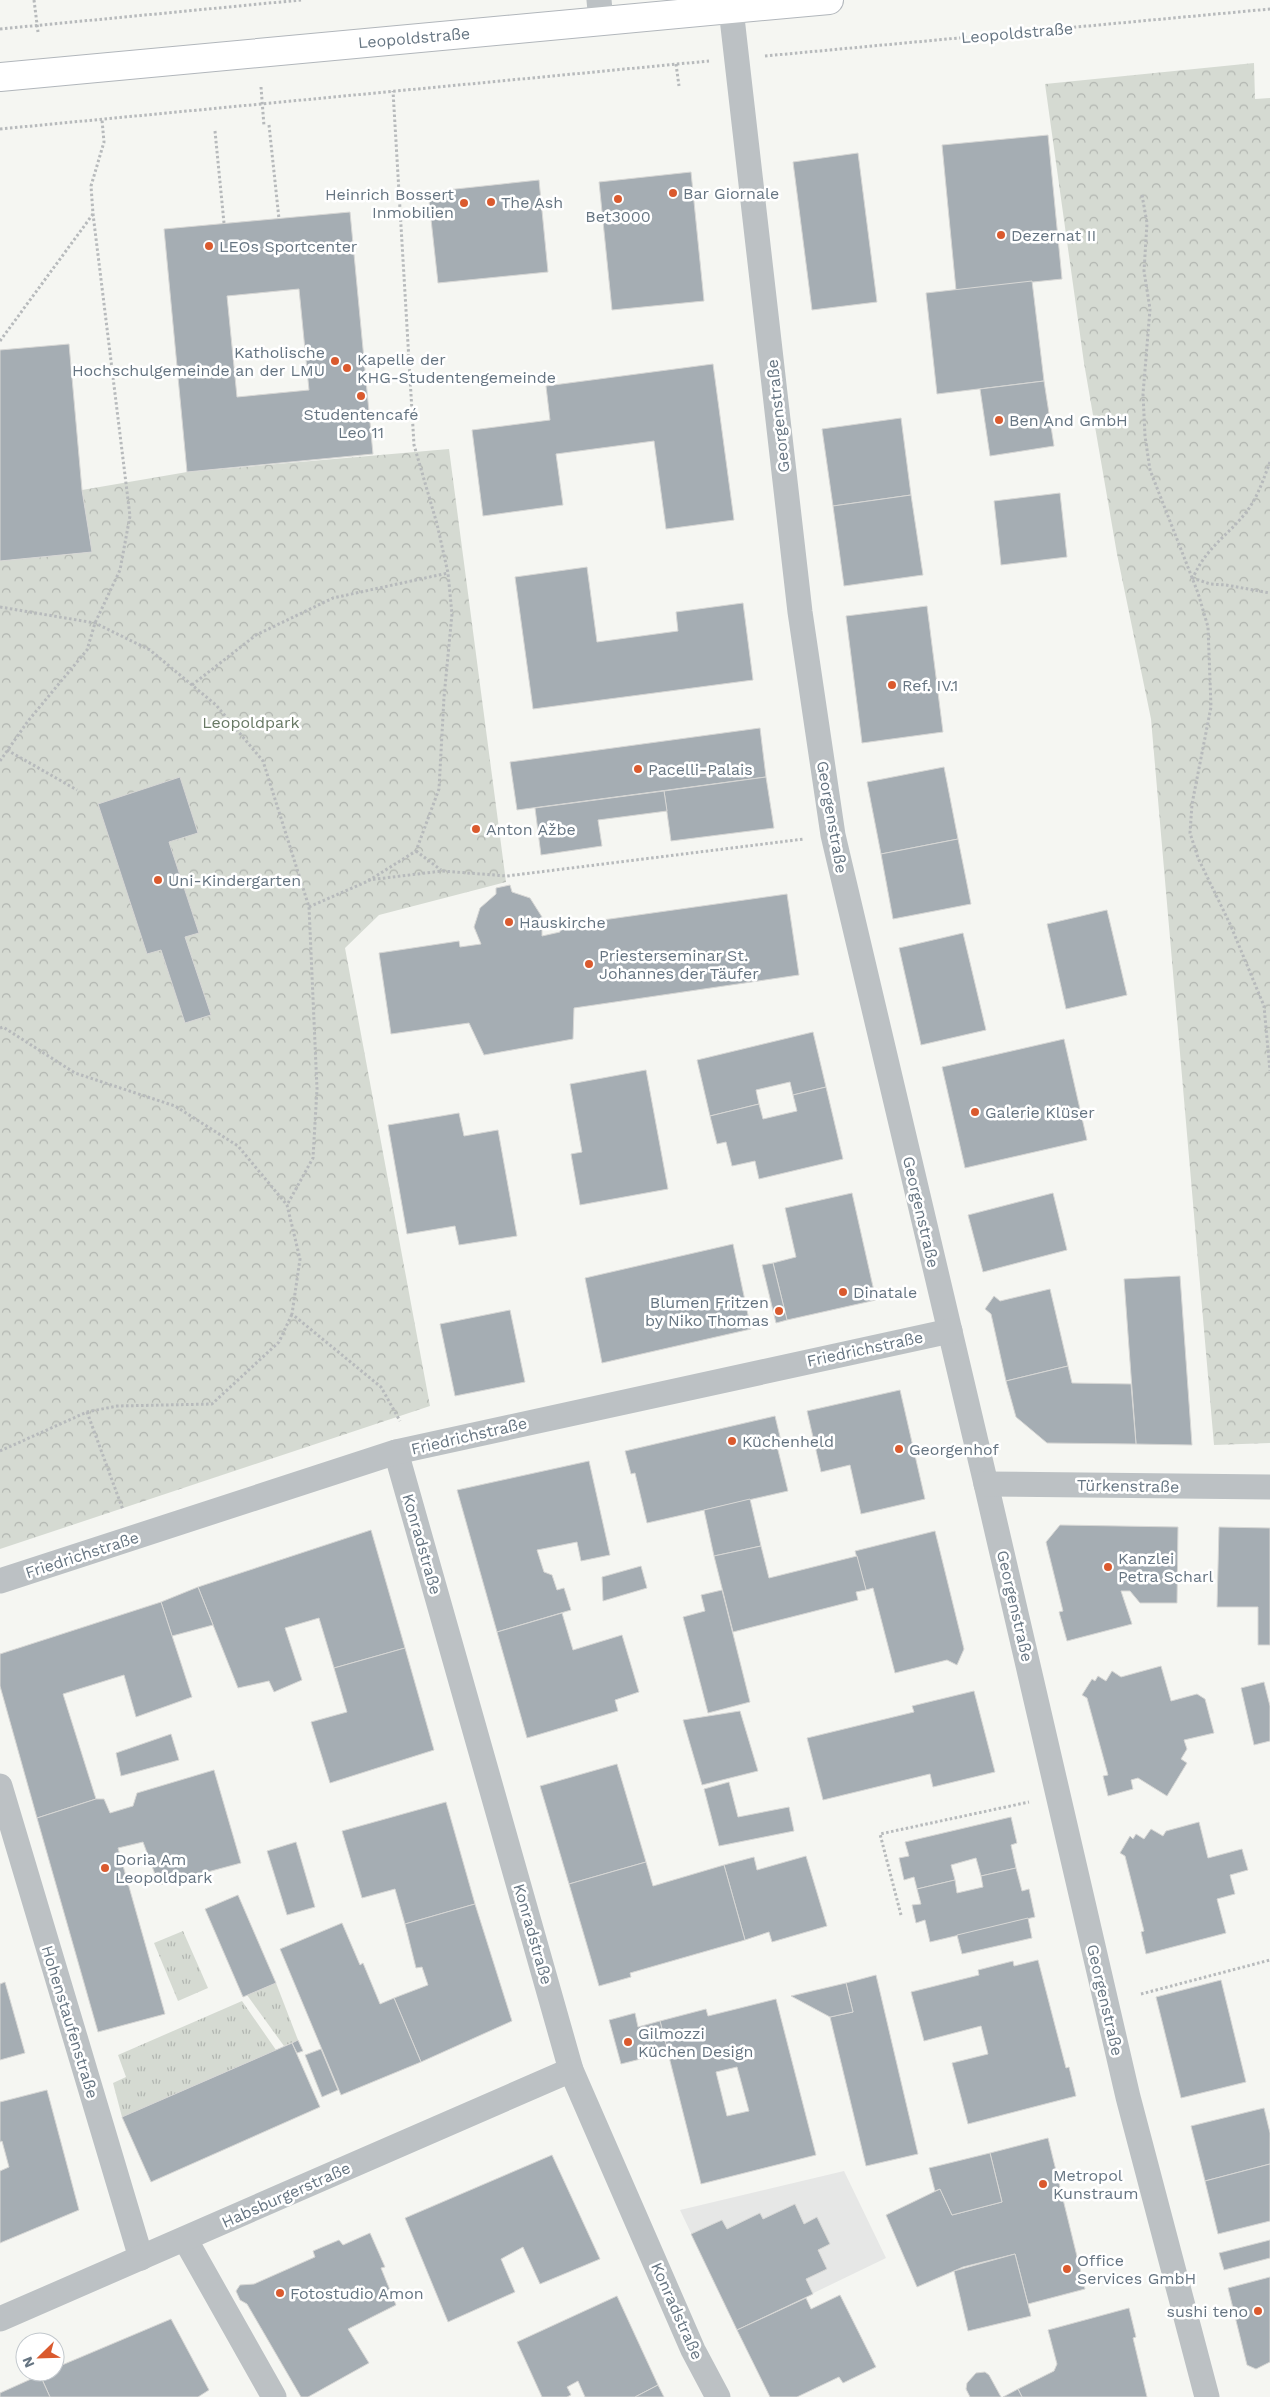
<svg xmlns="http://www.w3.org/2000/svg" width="1270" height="2397" viewBox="0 0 1270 2397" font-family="'Work Sans',sans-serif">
	<defs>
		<pattern id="grass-tufts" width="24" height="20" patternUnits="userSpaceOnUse" patternTransform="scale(1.25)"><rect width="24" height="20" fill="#d5dad2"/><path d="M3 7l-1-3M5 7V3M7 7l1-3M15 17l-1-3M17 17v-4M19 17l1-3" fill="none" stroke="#b1b5b0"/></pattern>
		<pattern id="park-crowns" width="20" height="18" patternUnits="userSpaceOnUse" patternTransform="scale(1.25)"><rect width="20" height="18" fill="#d5dad2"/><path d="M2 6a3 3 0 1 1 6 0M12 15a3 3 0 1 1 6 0" fill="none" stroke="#b1b5b0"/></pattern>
	</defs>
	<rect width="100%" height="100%" fill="#f5f6f2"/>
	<path fill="#e6e7e6" d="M844,2171L886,2258L737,2330L680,2210Z"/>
	<g fill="url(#grass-tufts)">
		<path d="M183,1931L208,1988L178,2001L154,1943Z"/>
		<path d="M276,1983L298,2040L284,2046L247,1995Z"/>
		<path d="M242,2001L276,2050L122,2117L113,2083L126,2077L118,2055Z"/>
	</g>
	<g fill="url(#park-crowns)">
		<path d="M1254,63L1255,99L1270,98V1443L1214,1445L1151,719L1117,554L1084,363L1045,84Z"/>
		<path d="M449,449L506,882L379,915L345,948L430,1406L0,1549V561L92,552L82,490L187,472Z"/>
	</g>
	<g fill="#a5adb3" stroke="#d7d7d5" fill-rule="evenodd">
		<path d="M1048,135L1062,279L956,290L942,145Z"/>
		<path d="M858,153L877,302L812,310L793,162Z"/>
		<path d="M691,172L704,301L612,310L599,182Z"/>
		<path d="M539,180L548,272L438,283L428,192Z"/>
		<path d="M350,212L373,454L187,472L164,229ZM299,289L309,390L237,397L227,296Z"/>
		<path d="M1032,281L1044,381L937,394L926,293Z"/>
		<path d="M69,344L82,490L92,552L0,561V350Z"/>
		<path d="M713,364L734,520L666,529L654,441L556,454L563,505L483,516L472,430L550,420L546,386Z"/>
		<path d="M1044,381L1054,446L990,456L980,389Z"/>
		<path d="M901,418L911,495L833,506L822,429Z"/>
		<path d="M1060,493L1067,557L1001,565L994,501Z"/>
		<path d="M911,495L923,575L844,586L833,506Z"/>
		<path d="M587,567L597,642L678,631L676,612L743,603L753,680L533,709L515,577Z"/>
		<path d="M927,606L943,732L862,743L846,616Z"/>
		<path d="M760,728L766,777L517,810L510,762Z"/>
		<path d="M944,767L958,839L881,854L867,782Z"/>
		<path d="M180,777L198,833L169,842L199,933L185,937L211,1015L185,1023L161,950L147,954L98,804Z"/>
		<path d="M766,777L774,828L671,841L664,791Z"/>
		<path d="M664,791L667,811L598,820L602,846L541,855L535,808Z"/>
		<path d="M958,839L971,904L893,919L881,854Z"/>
		<path d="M510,885L512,892L530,898L542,917V936L560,932V926L787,894L799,975L574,1008L573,1039L484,1055L469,1023L391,1034L379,953L459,941L460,947L481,944L474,927L480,908L496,894V888Z"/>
		<path d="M1107,910L1127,995L1066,1009L1047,924Z"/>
		<path d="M963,933L986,1030L921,1045L899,948Z"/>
		<path d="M813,1032L826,1087L793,1095L790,1082L756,1090L759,1104L710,1116L697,1060Z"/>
		<path d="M1064,1039L1087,1140L965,1168L942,1067Z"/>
		<path d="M646,1070L668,1189L580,1205L571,1154L582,1152L570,1084Z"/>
		<path d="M826,1087L843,1159L759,1179L755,1161L732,1166L726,1142L717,1144L710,1116L759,1104L763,1119L797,1111L793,1095Z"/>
		<path d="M459,1113L464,1136L498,1130L517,1236L459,1245L455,1226L407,1234L388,1125Z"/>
		<path d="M852,1193L876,1300L787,1320L773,1263L796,1257L785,1208Z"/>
		<path d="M1053,1193L1067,1250L983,1272L968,1215Z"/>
		<path d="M733,1244L751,1329L602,1363L585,1278Z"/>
		<path d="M773,1263L787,1320L776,1323L762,1265Z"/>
		<path d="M1180,1276L1192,1445L1136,1444L1124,1279Z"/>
		<path d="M1050,1289L1068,1366L1006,1381L991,1314L985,1309L994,1296L1000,1301Z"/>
		<path d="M510,1310L525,1382L455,1396L440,1324Z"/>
		<path d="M1068,1366L1072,1383L1131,1384L1136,1444L1047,1443L1016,1417L1006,1381Z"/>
		<path d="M900,1390L925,1499L861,1514L850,1465L821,1472L807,1411Z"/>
		<path d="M775,1416L781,1441L776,1442L788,1491L647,1523L635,1473L631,1474L625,1451Z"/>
		<path d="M589,1461L610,1555L581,1561L577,1542L537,1550L544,1572L552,1575L557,1590L564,1588L571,1610L497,1632L457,1490Z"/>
		<path d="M750,1499L761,1546L714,1556L704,1510Z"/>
		<path d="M1060,1525L1178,1527L1177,1603H1140L1130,1591H1121L1132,1624L1067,1641L1059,1612L1063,1611L1046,1542Z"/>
		<path d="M1219,1527L1270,1528V1645H1258V1607H1217Z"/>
		<path d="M371,1530L405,1648L334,1668L319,1618L285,1628L302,1680L274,1692L269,1681L238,1688L198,1587Z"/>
		<path d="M935,1531L964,1649L957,1665L947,1660L895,1673L873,1588L866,1590L855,1551Z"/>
		<path d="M761,1546L769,1578L857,1556L866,1590L856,1592L858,1600L733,1632L714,1556Z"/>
		<path d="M641,1566L647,1588L603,1601L602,1577Z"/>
		<path d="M198,1587L213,1625L172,1636L161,1602Z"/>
		<path d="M722,1590L750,1702L708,1713L683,1617L705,1611L701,1595Z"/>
		<path d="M161,1602L192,1697L136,1717L124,1675L63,1694L96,1799L37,1818L0,1686V1654Z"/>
		<path d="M562,1613L573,1650L622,1635L639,1692L615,1700L618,1711L527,1738L497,1632Z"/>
		<path d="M405,1648L434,1750L330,1783L311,1722L347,1712L334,1668Z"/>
		<path d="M1161,1666L1171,1701L1197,1694L1205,1699L1214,1733L1184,1740L1187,1749L1181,1759L1187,1763L1167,1796L1138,1778L1131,1780L1133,1789L1108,1796L1103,1776L1108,1775L1087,1698L1082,1695L1092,1679L1095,1681L1098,1676L1106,1681L1112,1671L1121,1677Z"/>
		<path d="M1264,1682L1270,1706V1741L1254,1745L1241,1688Z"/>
		<path d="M974,1691L995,1772L933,1787L930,1774L823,1800L807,1738L914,1712L912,1706Z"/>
		<path d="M740,1711L758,1771L702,1785L683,1720Z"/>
		<path d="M171,1734L179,1760L121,1776L116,1753Z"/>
		<path d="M617,1764L646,1862L569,1884L540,1786Z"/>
		<path d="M214,1770L241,1863L159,1885L143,1842L118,1848L165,2014L98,2032L37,1818L96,1799H104L110,1813L133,1806L137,1793Z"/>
		<path d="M729,1782L738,1817L789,1807L794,1831L719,1846L704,1789Z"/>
		<path d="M446,1802L475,1904L405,1924L395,1889L362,1898L342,1831Z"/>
		<path d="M1011,1817L1017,1843L1011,1845L1016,1868L981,1876L976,1858L951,1865L955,1880L917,1889L914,1877L904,1880L899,1858L909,1856L905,1842Z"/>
		<path d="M1199,1822L1208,1858L1242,1849L1248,1870L1230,1875L1235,1894L1217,1899L1226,1933L1146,1954L1141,1932L1144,1931L1125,1856L1120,1853L1130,1836L1133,1839L1136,1834L1144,1839L1151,1829L1163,1836L1166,1831Z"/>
		<path d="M296,1842L315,1907L287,1915L267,1851Z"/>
		<path d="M806,1856L827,1926L772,1942L769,1932L745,1940L724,1865L754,1857L757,1870Z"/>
		<path d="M646,1862L653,1886L724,1865L745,1940L630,1973L631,1977L599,1986L569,1884Z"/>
		<path d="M1016,1868L1022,1891L1029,1889L1035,1917L930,1942L925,1920L916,1923L912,1905L921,1904L917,1889L955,1880L957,1893L983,1887L981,1876Z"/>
		<path d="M238,1895L276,1983L243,1997L205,1909Z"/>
		<path d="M475,1904L512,2021L421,2062L394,1998L428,1985L422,1967L416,1968L405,1924Z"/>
		<path d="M1028,1918L1032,1938L962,1954L957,1935Z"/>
		<path d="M342,1923L360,1965L363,1963L380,2004L394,1998L421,2062L341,2095L280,1949Z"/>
		<path d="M1038,1960L1066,2068L1069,2067L1076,2096L968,2124L952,2063L988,2054L981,2026L924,2041L911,1992L979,1975L978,1970L1013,1961L1014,1966Z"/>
		<path d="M876,1975L918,2154L866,2166L830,2017L853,2012L846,1983Z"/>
		<path d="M1221,1980L1246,2082L1181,2098L1156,1997Z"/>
		<path d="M5,1982L25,2053L0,2060V1984Z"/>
		<path d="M846,1983L853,2012L830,2017L791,1996Z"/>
		<path d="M776,1999L816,2155L701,2184L660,2021L706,2009L708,2016ZM737,2067L749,2111L727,2116L716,2072Z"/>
		<path d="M635,2013L638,2027L660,2021L668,2052L621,2064L609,2020Z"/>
		<path d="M298,2040L303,2051L297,2053L292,2043Z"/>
		<path d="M292,2043L320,2107L151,2182L122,2117Z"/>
		<path d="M321,2049L338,2090L322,2097L305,2055Z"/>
		<path d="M47,2090L79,2210L0,2243V2171L9,2167L2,2141L0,2142V2102Z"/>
		<path d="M1264,2108L1270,2133V2164L1205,2181L1191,2126Z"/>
		<path d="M1048,2138L1085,2289L1028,2304L1015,2254L963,2267L917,2287L886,2215L940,2189L952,2215L1002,2202L990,2153Z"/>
		<path d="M990,2153L1002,2202L952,2215L940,2189L935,2191L929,2168Z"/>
		<path d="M552,2155L600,2259L540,2284L523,2247L501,2259L515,2292L448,2322L405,2218Z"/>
		<path d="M1270,2164V2221L1218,2234L1205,2181Z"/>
		<path d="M795,2204L804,2224L817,2217L830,2244L818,2250L827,2269L806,2279L813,2294L737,2330L691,2234L722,2220L727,2229L760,2213L763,2219Z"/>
		<path d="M370,2233L385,2267L381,2268L396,2305L348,2329L369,2363L308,2397H301L247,2304L240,2300L236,2291L240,2285L254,2284L315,2257L313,2251L339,2240L343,2245Z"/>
		<path d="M1270,2240V2258L1224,2270L1219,2253Z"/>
		<path d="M1015,2254L1031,2316L968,2331L954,2271Z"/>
		<path d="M1270,2277V2362L1256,2369L1247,2365L1228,2288Z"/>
		<path d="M840,2295L876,2367L843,2383L839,2377L797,2397H770L737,2330L806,2298L811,2309Z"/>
		<path d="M617,2296L658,2385L635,2397H585L578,2381L567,2387L571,2395L567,2397H542L517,2342Z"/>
		<path d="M1129,2308L1136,2337L1133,2338L1147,2397H1022L1018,2389L1054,2371L1057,2364L1048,2330Z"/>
		<path d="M171,2319L209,2390L198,2397H50L40,2375L55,2372V2368Z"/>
		<path d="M985,2372L989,2375L1001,2397H970L966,2389L967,2383L976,2373Z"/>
		<path d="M40,2375L50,2397H0V2393Z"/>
		<path d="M658,2385L664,2397H635Z"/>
		<path d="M1018,2389L1022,2397H1003Z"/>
	</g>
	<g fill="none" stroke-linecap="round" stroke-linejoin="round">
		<g stroke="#b1b6bb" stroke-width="30">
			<path id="secondary" d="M0,77L829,0"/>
		</g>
		<g stroke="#b7babc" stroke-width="3" stroke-dasharray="2.5 2.5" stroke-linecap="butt">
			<path d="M34,0L38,32"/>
			<path d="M0,29L301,0"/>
			<path d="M765,56L1270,9"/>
			<path d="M676,64L679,86"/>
			<path d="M261,87L264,126"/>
			<path d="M269,125L279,219"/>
			<path d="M0,129L709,61"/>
			<path d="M215,131L224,223"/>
			<path d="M1142,195L1147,223L1144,271L1150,309L1143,394L1145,436L1150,470L1198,593L1208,627L1211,707L1192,804L1190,833L1198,858L1230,924L1264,1006L1270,1071"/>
			<path d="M0,341L93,214"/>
			<path d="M1270,462C1265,475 1260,490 1253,502C1236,531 1207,544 1193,578L1210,584L1226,585L1270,593"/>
			<path d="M0,607L95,623L150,650L216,705L263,761L309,907L317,1089L313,1158L287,1205"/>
			<path d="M192,685L256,635L333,598L448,573"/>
			<path d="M7,750L77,790"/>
			<path d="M0,761L28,721L87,650L95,623L120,570L130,516L93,214L91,186L104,142L102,120"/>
			<path d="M416,851L441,870"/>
			<path d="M368,880L442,871L507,876L804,839"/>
			<path d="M309,907L368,881L416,851L439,789L444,697L452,614L448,573L437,524L414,445L393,91"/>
			<path d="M0,1028L3,1027L75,1073L175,1106L238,1146L287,1205L300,1259L292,1314L381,1387L400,1421"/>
			<path d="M87,1412L123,1510"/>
			<path d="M0,1451L87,1412L117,1406L212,1404L279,1342L292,1314"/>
			<path d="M901,1915L880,1834L1029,1802"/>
			<path d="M1141,1994L1270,1960"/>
		</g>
		<g stroke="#bcc1c4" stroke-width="25">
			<path d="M599,0L601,21"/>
			<path d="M731,9L800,612L833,835L986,1484L1128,2097L1207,2397"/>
			<path d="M396,1452L571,2070L693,2350L718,2397"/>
			<path d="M986,1484L1270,1487"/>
			<path d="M0,1581L396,1452L950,1331"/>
			<path d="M0,1786L141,2258"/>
			<path d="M185,2239L274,2397"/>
			<path d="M0,2319L571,2070"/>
		</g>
		<use href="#secondary" stroke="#fff" stroke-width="28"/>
	</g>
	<g fill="#da5a2e" stroke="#fff" stroke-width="2">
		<circle cx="673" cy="193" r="5"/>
		<circle cx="618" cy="199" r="5"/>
		<circle cx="491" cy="202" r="5"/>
		<circle cx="464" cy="203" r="5"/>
		<circle cx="1001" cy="235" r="5"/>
		<circle cx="209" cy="246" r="5"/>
		<circle cx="335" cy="361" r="5"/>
		<circle cx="347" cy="368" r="5"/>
		<circle cx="361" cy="396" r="5"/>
		<circle cx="999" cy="420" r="5"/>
		<circle cx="892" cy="685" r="5"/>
		<circle cx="638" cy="769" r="5"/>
		<circle cx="476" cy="829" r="5"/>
		<circle cx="158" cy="880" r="5"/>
		<circle cx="509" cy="922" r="5"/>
		<circle cx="589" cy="964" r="5"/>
		<circle cx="975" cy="1112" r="5"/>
		<circle cx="843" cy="1292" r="5"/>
		<circle cx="779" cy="1311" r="5"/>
		<circle cx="732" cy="1441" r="5"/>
		<circle cx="899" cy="1449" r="5"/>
		<circle cx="1108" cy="1567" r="5"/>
		<circle cx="105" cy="1868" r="5"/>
		<circle cx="628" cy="2042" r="5"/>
		<circle cx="1043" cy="2184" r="5"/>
		<circle cx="1067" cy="2269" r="5"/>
		<circle cx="280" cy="2293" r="5"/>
		<circle cx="1258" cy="2311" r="5"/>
	</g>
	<g text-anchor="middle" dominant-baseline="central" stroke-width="5" stroke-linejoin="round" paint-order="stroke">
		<g font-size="16" fill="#667582" stroke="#fff">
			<text transform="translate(1017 33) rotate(-5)">Leopoldstraße</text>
			<text transform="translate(414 38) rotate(-5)">Leopoldstraße</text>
			<text transform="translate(778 416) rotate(-96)">Georgenstraße</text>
			<text transform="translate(832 817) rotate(80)">Georgenstraße</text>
			<text transform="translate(921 1212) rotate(77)">Georgenstraße</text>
			<text transform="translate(865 1349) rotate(-12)">Friedrichstraße</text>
			<text transform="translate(469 1436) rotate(-13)">Friedrichstraße</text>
			<text transform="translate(1128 1486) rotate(1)">Türkenstraße</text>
			<text transform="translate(422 1544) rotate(74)">Konradstraße</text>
			<text transform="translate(82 1555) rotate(-18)">Friedrichstraße</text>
			<text transform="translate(1015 1606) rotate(77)">Georgenstraße</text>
			<text transform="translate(533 1934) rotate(74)">Konradstraße</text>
			<text transform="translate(1105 2000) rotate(77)">Georgenstraße</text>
			<text transform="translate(70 2022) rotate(73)">Hohenstaufenstraße</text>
			<text transform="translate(286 2195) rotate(-24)">Habsburgerstraße</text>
			<text transform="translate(677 2311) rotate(66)">Konradstraße</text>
		</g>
		<g font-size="16" fill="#667582" stroke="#fff" text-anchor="start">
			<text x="683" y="193">Bar Giornale</text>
			<text x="454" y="194" text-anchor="end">Heinrich Bossert<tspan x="454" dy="18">Inmobilien</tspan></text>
			<text x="501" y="202">The Ash</text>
			<text x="618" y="216" text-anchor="middle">Bet3000</text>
			<text x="1011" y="235">Dezernat II</text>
			<text x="219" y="246">LEOs Sportcenter</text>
			<text x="325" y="352" text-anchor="end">Katholische<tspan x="325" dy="18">Hochschulgemeinde an der LMU</tspan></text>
			<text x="357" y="359">Kapelle der<tspan x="357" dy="18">KHG-Studentengemeinde</tspan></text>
			<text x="361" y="414" text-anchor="middle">Studentencafé<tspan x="361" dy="18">Leo 11</tspan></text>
			<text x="1009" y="420">Ben And GmbH</text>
			<text x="902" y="685">Ref. IV.1</text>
			<text x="648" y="769">Pacelli-Palais</text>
			<text x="486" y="829">Anton Ažbe</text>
			<text x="168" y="880">Uni-Kindergarten</text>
			<text x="519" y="922">Hauskirche</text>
			<text x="599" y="955">Priesterseminar St.<tspan x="599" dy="18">Johannes der Täufer</tspan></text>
			<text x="985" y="1112">Galerie Klüser</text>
			<text x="853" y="1292">Dinatale</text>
			<text x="769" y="1302" text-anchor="end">Blumen Fritzen<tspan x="769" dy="18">by Niko Thomas</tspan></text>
			<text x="742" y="1441">Küchenheld</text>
			<text x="909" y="1449">Georgenhof</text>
			<text x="1118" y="1558">Kanzlei<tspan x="1118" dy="18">Petra Scharl</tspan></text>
			<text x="115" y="1859">Doria Am<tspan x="115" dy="18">Leopoldpark</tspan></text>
			<text x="638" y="2033">Gilmozzi<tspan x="638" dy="18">Küchen Design</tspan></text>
			<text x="1053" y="2175">Metropol<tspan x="1053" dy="18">Kunstraum</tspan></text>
			<text x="1077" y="2260">Office<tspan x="1077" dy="18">Services GmbH</tspan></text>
			<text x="290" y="2293">Fotostudio Amon</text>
			<text x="1248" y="2311" text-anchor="end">sushi teno</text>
		</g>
		<g font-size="16" fill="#687964" stroke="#fff">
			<text x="251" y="722">Leopoldpark</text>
		</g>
	</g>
	<g transform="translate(40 2357) rotate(247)"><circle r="24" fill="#ffffff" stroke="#c2c8cd"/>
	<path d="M0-4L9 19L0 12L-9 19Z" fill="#da5a2e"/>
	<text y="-8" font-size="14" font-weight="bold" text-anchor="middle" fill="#667582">N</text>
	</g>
</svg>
